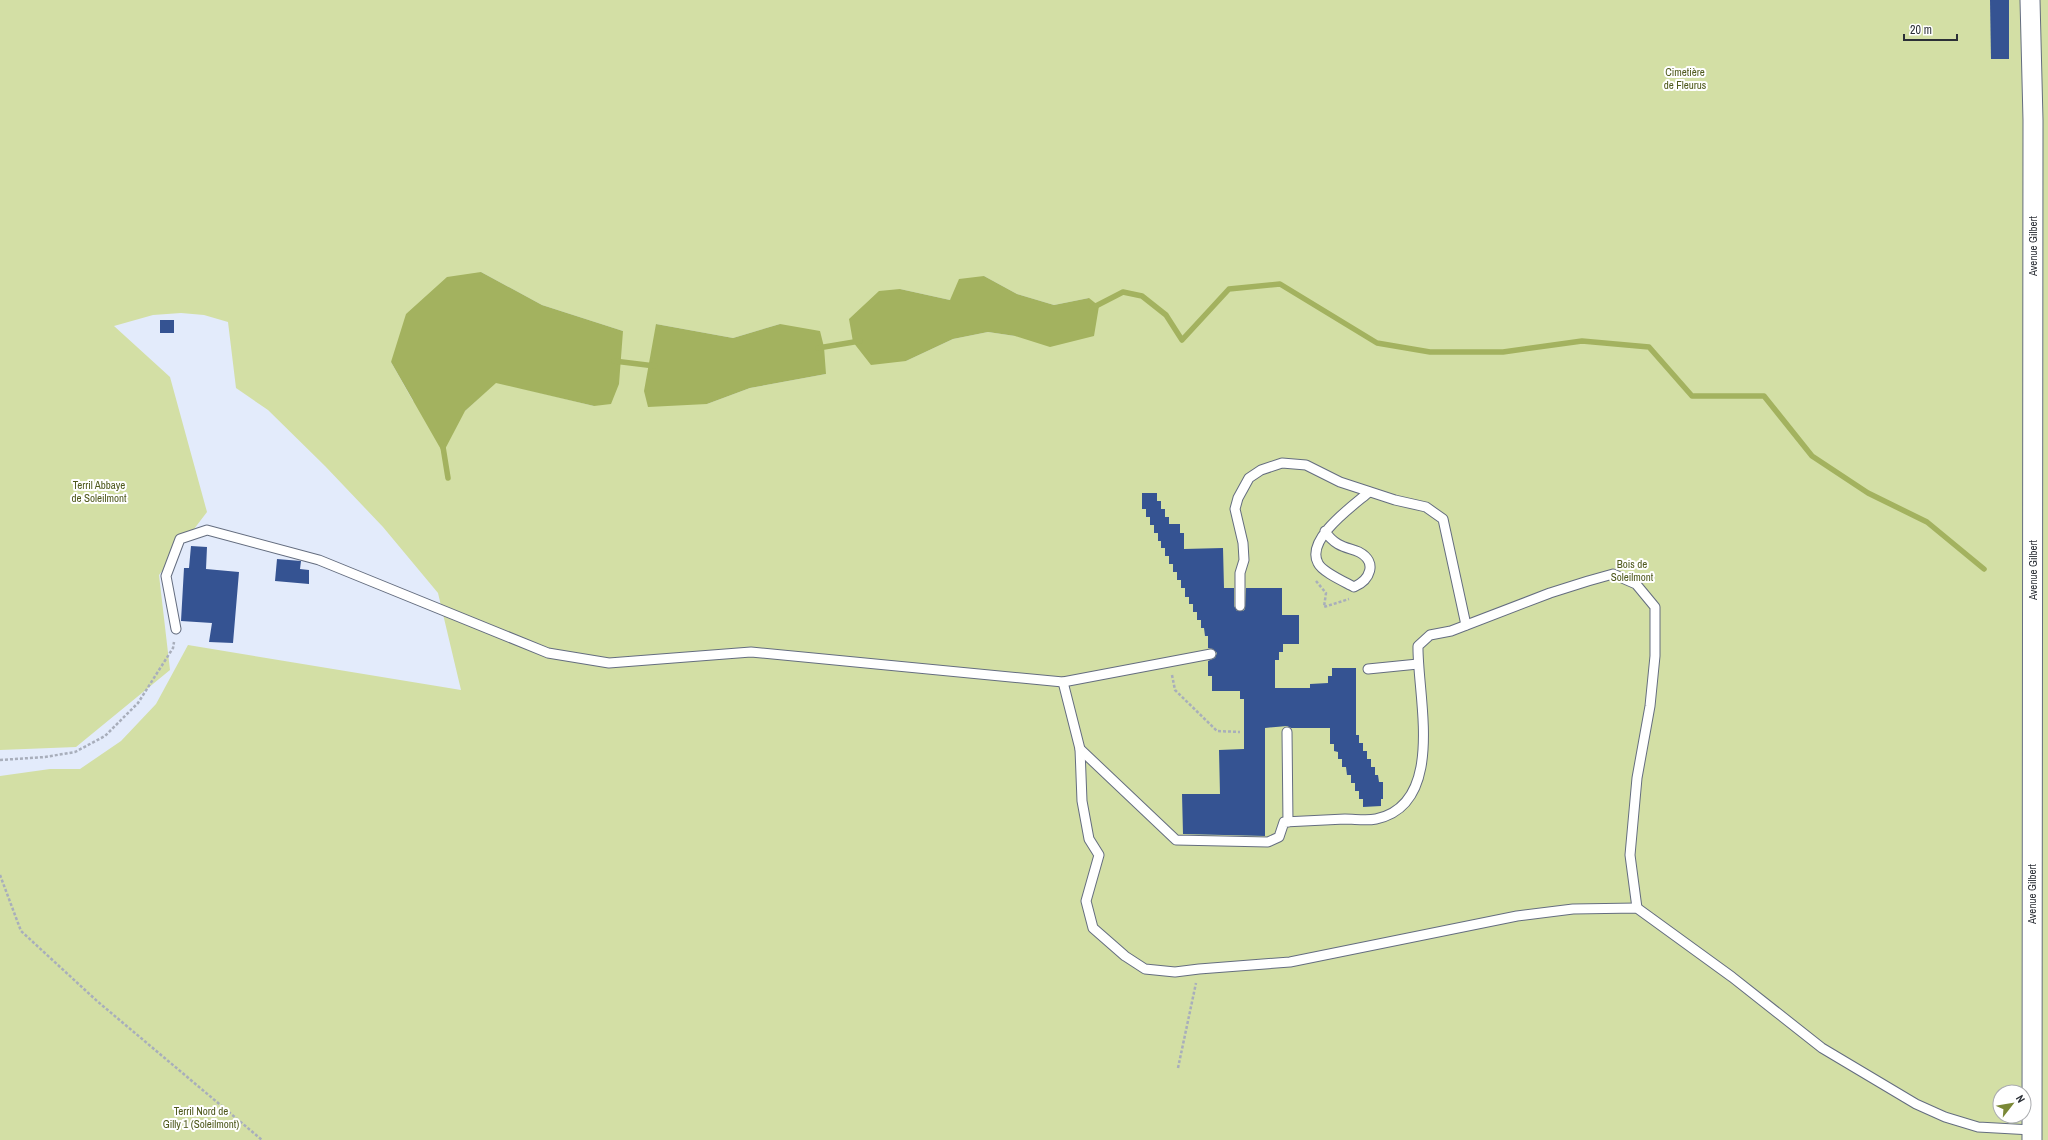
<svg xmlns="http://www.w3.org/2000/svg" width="2048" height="1140" viewBox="0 0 2048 1140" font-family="'Archivo Narrow',sans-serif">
	<rect width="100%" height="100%" fill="#e3ebfb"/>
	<path fill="#d3dfa5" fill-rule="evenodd" d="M0,0H2048V1140H0V776L50,769H80L121,741L156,704L188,645L461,690L438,593L383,527L325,466L268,410L236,388L228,322L204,315L181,313L153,315L114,326L170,377L207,512L159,575L170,670L76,747L0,750ZM481,272L542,305L623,331L594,406L496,382L465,411L413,401L391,362ZM984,276L1017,294L1054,305L1089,298L1015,336L988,332L953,339L906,361L900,289L950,300ZM656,324L733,338L780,324L826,374L750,388L707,404ZM2000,1092H2024V1116H2000Z"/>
	<g fill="#a3b25f">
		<path d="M481,272L542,305L623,331L619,384L611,404L594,406L496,383L465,411L443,453L391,362L406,314L447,277Z"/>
		<path d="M984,276L1017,294L1054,305L1089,298L1099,306L1094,336L1050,347L1015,336L988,332L953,339L906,361L871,365L853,342L849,319L879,291L900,289L950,300L959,279Z"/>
		<path d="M656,324L733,338L780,324L820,331L824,347L826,374L750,388L707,404L648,407L644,391Z"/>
	</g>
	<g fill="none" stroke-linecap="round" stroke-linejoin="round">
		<g stroke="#a3b25f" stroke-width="5.5">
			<path d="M1092,308L1123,292L1142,296L1166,315L1182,340L1229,289L1280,284L1377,343L1430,352H1503L1582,341L1649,347L1692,396H1764L1812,456L1868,493L1927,522L1984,569"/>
			<path d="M818,348L860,341"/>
			<path d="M614,361L655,366"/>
			<path d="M443,447L448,478"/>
		</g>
	</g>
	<g fill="#355392">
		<path d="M1990,0H2009V59H1991Z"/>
		<rect x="160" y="320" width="14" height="13"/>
		<path d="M1142,493H1157V501H1161V509H1165V517H1169V524H1180V533H1184V549L1223,548L1224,588H1234V606L1237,611H1243L1245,609L1246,588H1282V615H1299V644H1283V652H1279V660H1275V688H1310V684L1328,683V676H1332V668H1356V735H1359V743H1363V751H1367V759H1371V767H1375V775H1378L1379,782H1383V799H1381V806L1363,807V799H1359V791H1355V783H1351V775H1347L1346,767H1342V759H1338V752L1334,751V744H1330V728H1291L1287,726L1265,728V836L1183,834L1182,794H1220L1219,750L1244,749V699H1240V691H1212V676H1208V661L1215,658L1217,653L1213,649L1208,648V636H1205L1204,628H1201V620H1197V612H1193V604H1189V597H1185V588H1181V580H1177V572H1173V564H1169V556H1165V548H1161V541H1158V533H1154V525H1150V517H1146V509H1142Z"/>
		<path d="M191,546L207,547L206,569L239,572L233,643L209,642L212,623L181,621L184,568H189Z"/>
		<path d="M277,559L301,561L300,569L309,570V584L275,581Z"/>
	</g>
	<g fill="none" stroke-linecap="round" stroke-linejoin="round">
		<g stroke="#646d7f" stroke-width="11">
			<g id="service">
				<path d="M1325,531C1328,536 1333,541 1338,544C1345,548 1352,549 1359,552C1378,562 1370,580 1354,587C1345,582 1322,572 1318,563C1305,539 1354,505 1369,492"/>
				<path d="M1240,606V573L1244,560L1243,543L1235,509L1238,498L1249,478L1261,470L1282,463L1306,465L1340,482L1395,500L1426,507L1443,519L1466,625"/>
				<path d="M176,629L166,576L180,539L207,530L319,560L548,653L609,663L751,652L1063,682L1211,654"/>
				<path d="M1368,669L1418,664"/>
				<path d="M1063,682L1080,749L1176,840L1268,842L1279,837L1284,822C1305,821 1325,820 1345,819C1355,819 1366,821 1376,819C1447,804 1417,695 1418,646L1430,635L1451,631L1550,593L1588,581L1613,574L1636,584L1655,607V656L1650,706L1637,778L1630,855L1637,908"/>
				<path d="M1287,732L1288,822"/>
				<path d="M1080,749L1082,801L1089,839L1099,855L1086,901L1093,928L1125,956L1145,969L1175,972L1199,969L1290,962L1517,916L1573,909L1637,908L1732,977L1822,1048L1916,1104L1945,1117L1978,1127L2032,1130"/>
			</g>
		</g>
		<g stroke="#646d7f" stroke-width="21">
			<path id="minor" d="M2030,0L2033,120L2032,1140"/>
		</g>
		<g stroke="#a8aebb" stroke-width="2.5" stroke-dasharray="3 2" stroke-linecap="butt">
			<path d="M1316,581L1326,593L1324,607L1349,599"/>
			<path d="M1172,675L1175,690L1217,731L1240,732"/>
			<path d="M0,760L45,757L75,752L105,736L138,703L173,648L174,642"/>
			<path d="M0,875L21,931L97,1001L262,1140"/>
			<path d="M1178,1068L1196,983"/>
		</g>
		<use href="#service" stroke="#fff" stroke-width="9"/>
		<use href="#minor" stroke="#fff" stroke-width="19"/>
	</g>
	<g text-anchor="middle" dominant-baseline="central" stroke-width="4" stroke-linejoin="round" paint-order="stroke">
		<g font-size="11" fill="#4f591d" stroke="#fff">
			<text x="1685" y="72">Cimetière<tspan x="1685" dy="13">de Fleurus</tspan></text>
			<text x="99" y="485">Terril Abbaye<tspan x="99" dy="13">de Soleilmont</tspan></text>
			<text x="1632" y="564">Bois de<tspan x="1632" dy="13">Soleilmont</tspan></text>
			<text x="201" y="1111">Terril Nord de<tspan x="201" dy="13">Gilly 1 (Soleilmont)</tspan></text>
		</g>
		<g font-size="11" fill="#2b2f36" stroke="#fff">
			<text transform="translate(2033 246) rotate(-90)">Avenue Gilbert</text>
			<text transform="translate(2033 570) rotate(-90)">Avenue Gilbert</text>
			<text transform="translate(2032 894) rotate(-90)">Avenue Gilbert</text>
		</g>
	</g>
	<g transform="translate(2012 1104) rotate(59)"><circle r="19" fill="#ffffff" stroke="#aaacaf"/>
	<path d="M0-3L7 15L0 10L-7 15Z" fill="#7a8836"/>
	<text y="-6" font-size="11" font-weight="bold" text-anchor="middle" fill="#2b2f36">N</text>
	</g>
	<path d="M1904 34v6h53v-6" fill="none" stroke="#2b2f36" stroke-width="2"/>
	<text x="1910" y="34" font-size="12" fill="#2b2f36" stroke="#ffffff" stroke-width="3" paint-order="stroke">20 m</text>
</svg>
